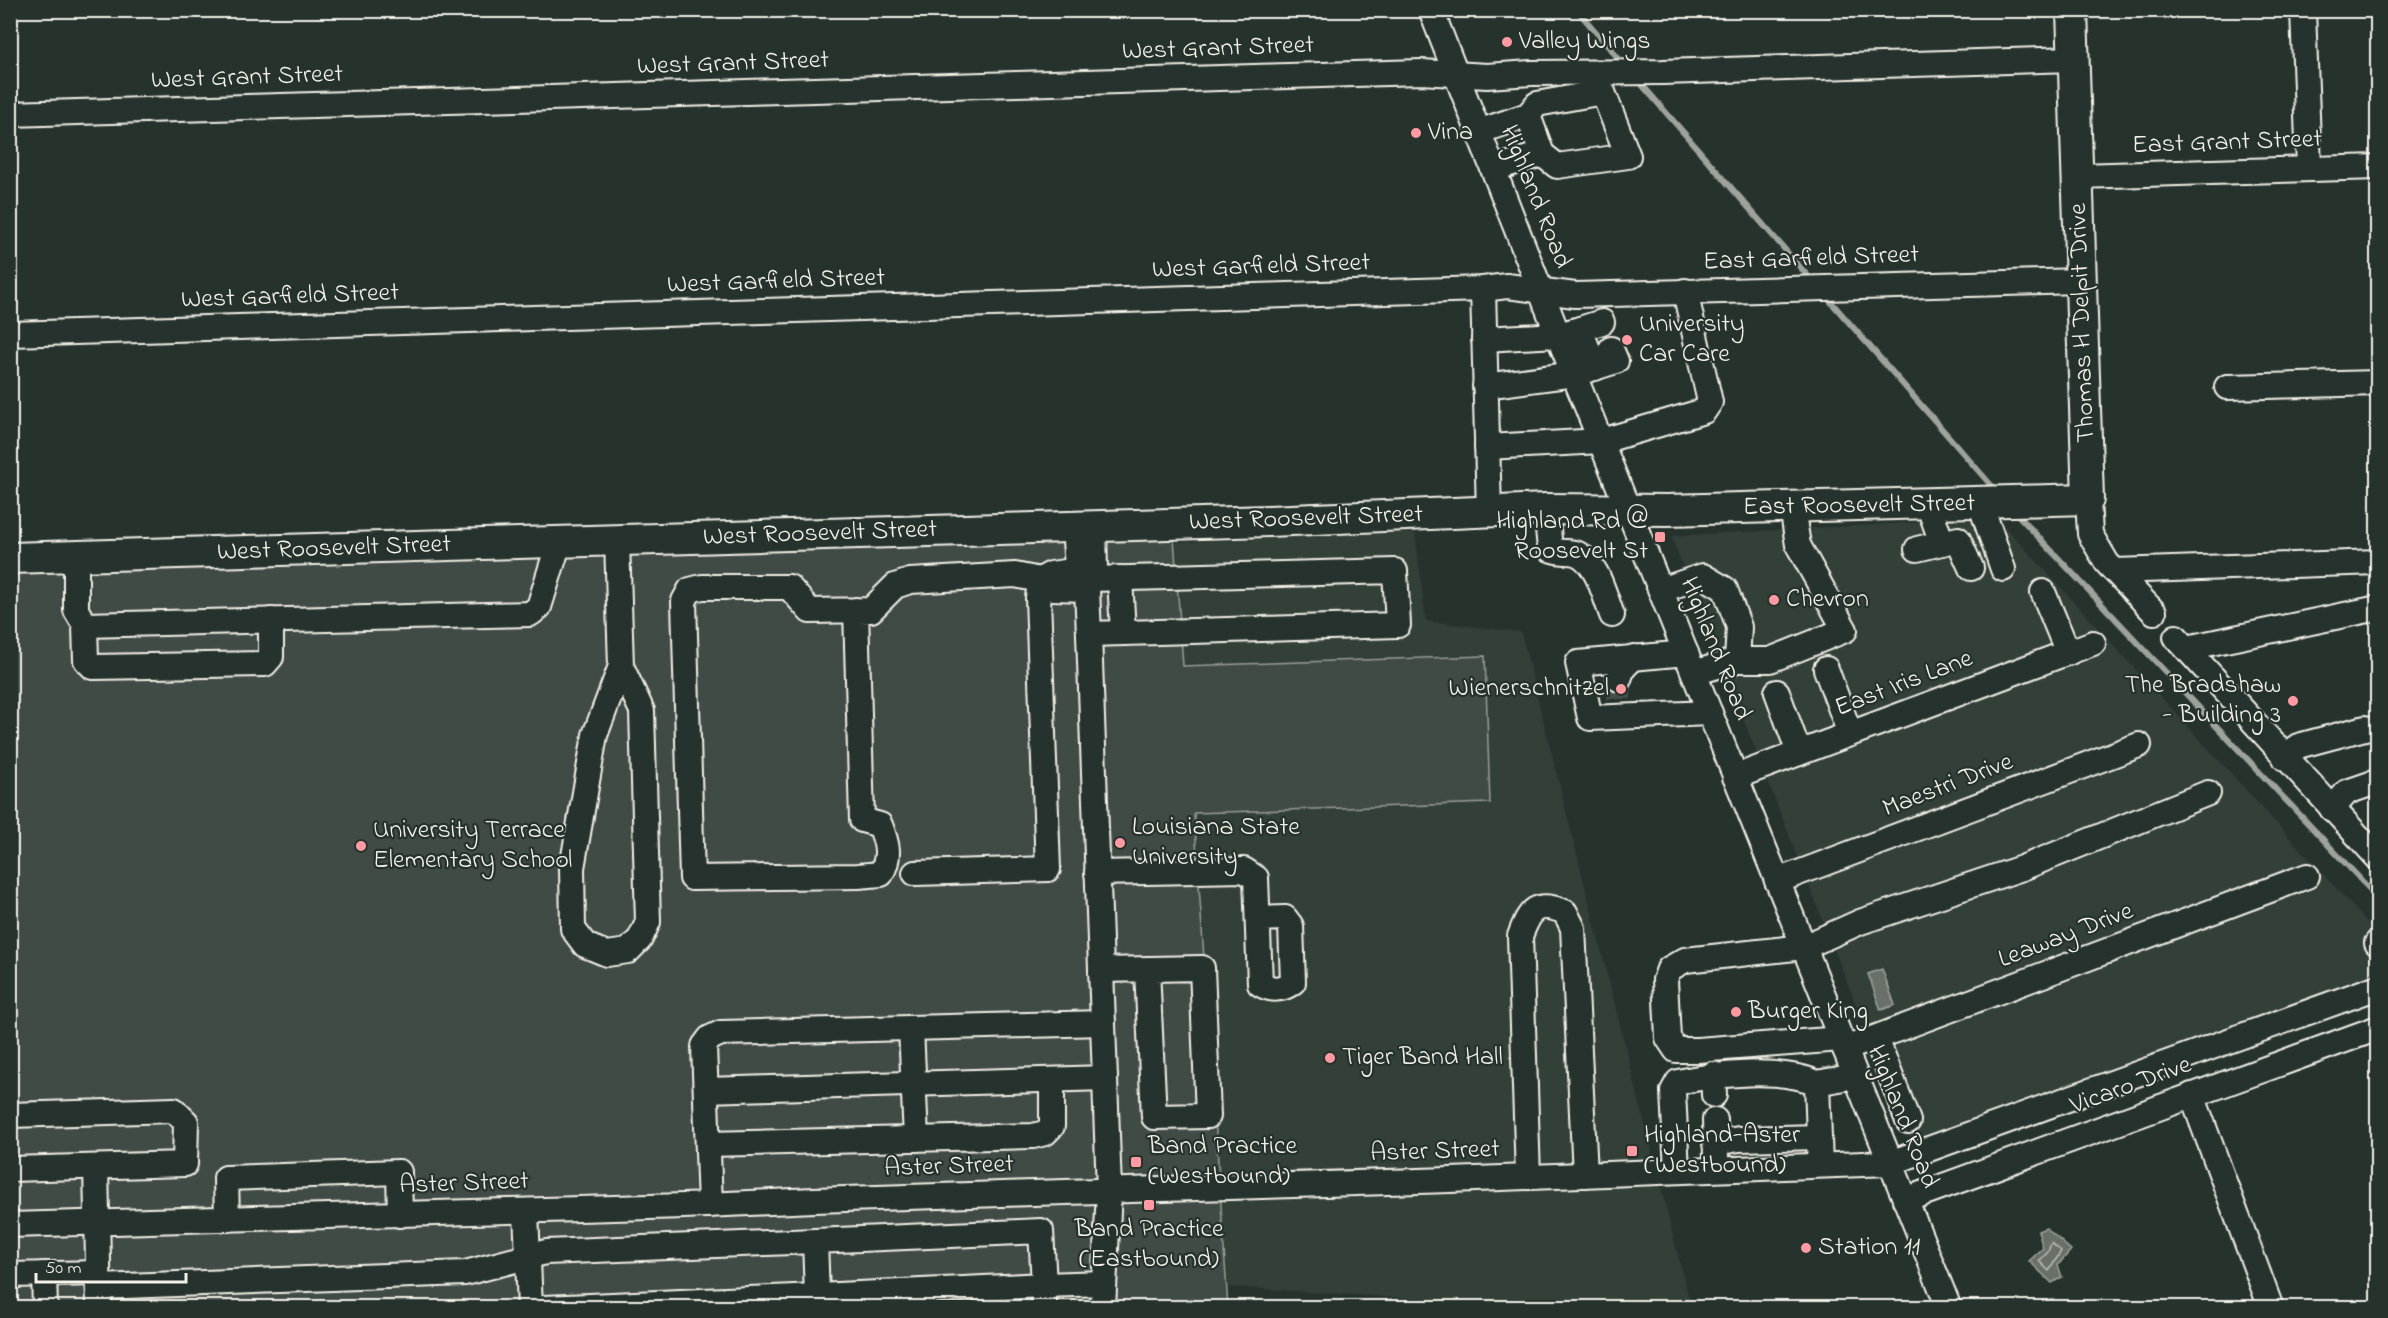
<svg xmlns="http://www.w3.org/2000/svg" width="2388" height="1318" viewBox="0 0 2388 1318" font-family="'Indie Flower',sans-serif">
	<rect width="100%" height="100%" fill="#26332d"/>
	<filter id="ink" filterUnits="userSpaceOnUse"><feTurbulence type="fractalNoise" baseFrequency=".0167" numOctaves="2"/><feDisplacementMap in="SourceGraphic" scale="12" xChannelSelector="R" yChannelSelector="G"/><feConvolveMatrix kernelMatrix="1 2 1 2 8 2 1 2 1" color-interpolation-filters="sRGB"/></filter>
	<g filter="url(#ink)">
		<g fill="#333f39">
			<path d="M1997,518L2377,933V994L1917,1159L1671,536Z"/>
			<path d="M1415,532L1426,621L1521,632L1691,1307H1541L1155,1282L1152,1308H11L10,1209L653,565Z"/>
		</g>
		<path fill="#414b45" stroke="#9a9e96" stroke-width="1.5" d="M1173,524L1183,666L1485,656L1490,803L1194,813L1228,1307H11L10,556Z"/>
		<g fill="#676f68" stroke="#9fa39b" stroke-width="1.5">
			<path d="M1882,969L1895,1005L1881,1010L1868,974Z"/>
			<path d="M2046,1228L2071,1250L2058,1265L2062,1277L2052,1283L2029,1261L2043,1248L2038,1231Z"/>
		</g>
		<g fill="none" stroke-linecap="round" stroke-linejoin="round">
			<path stroke="#bcbdb5" stroke-width="1.5" d="M2051,1243L2061,1251L2049,1271L2039,1261L2048,1252Z"/>
			<g stroke="#9fa39b" stroke-width="6">
				<path d="M1577,10L1626,67"/>
				<path d="M1637,79L1813,282"/>
				<path d="M1824,294L1997,492"/>
				<path d="M2014,511L2378,898"/>
			</g>
			<path stroke="#455049" stroke-width="24" stroke-dasharray="24 12" stroke-linecap="butt" d="M1619,679V699"/>
			<g stroke="#f4f1e8" stroke-width="28">
				<g id="minor">
					<path d="M1431,10L1558,335L1949,1308"/>
					<path d="M2303,10L2309,168"/>
					<path d="M10,114L1421,72L1487,76L1531,73L1663,72L2074,59"/>
					<path d="M1478,132L1528,115L1537,104L1603,92L1628,156L1557,166L1542,154L1528,115"/>
					<path d="M1493,169L1542,154"/>
					<path d="M2078,176L2378,167"/>
					<path d="M1483,289L1489,513"/>
					<path d="M10,334L1483,289L1507,286L1575,295L2081,281"/>
					<path d="M1484,339L1558,335L1580,329"/>
					<path d="M1595,368L1580,329L1602,322"/>
					<path d="M1485,386L1575,374L1616,361L1611,349"/>
					<path d="M2227,387L2378,383"/>
					<path d="M1487,447L1602,441L1704,411L1710,402L1685,291"/>
					<path d="M2088,499L2090,534L2107,563L2154,612"/>
					<path d="M1980,503L2003,569"/>
					<path d="M1546,509L1550,549C1561,554 1569,550 1578,554C1598,564 1604,595 1612,615"/>
					<path d="M1074,527L1077,567L1087,589L1089,634L1109,1191L1103,1308"/>
					<path d="M617,540L621,666L595,735L572,868L573,929L585,945L607,954L628,951L640,939L648,922L642,711L621,666"/>
					<path d="M1942,543L1958,539L1971,568"/>
					<path d="M1917,549L1942,543L1928,504"/>
					<path d="M76,556V610L85,625L530,614L539,607L559,542"/>
					<path d="M1079,570L1051,574L1040,580L1052,588L1087,589"/>
					<path d="M2115,571L2378,562"/>
					<path d="M1120,578L1123,633"/>
					<path d="M1087,589L1095,571L1094,526"/>
					<path d="M1661,590L1703,576L1725,589L1739,627L1737,660"/>
					<path d="M2043,592L2068,653"/>
					<path d="M856,610L862,820L880,825C887,843 891,856 881,874L858,876L692,878L684,601L690,590L702,587H789L810,611L871,610L895,586L910,581L1015,575L1040,580L1038,598L1048,869L915,873"/>
					<path d="M85,625L86,660L93,667L265,664L271,657V620"/>
					<path d="M1089,634L1398,625L1395,571L1092,579"/>
					<path d="M2176,637L2378,858"/>
					<path d="M2187,648L2378,608"/>
					<path d="M1686,653L1578,663L1590,718L1710,713"/>
					<path d="M1826,669L1850,734"/>
					<path d="M1694,673L1737,660H1770L1845,630L1798,545L1792,507"/>
					<path d="M1619,679L1623,668L1634,657"/>
					<path d="M1777,692L1799,753"/>
					<path d="M2285,758L2298,746L2365,728"/>
					<path d="M1735,777L2093,643"/>
					<path d="M2332,809L2347,792L2376,782"/>
					<path d="M1097,873L1244,870L1256,878L1260,984C1271,991 1283,990 1293,982L1291,926L1285,918L1258,919"/>
					<path d="M1777,881L2139,745"/>
					<path d="M2377,943H2378"/>
					<path d="M1101,970L1202,968L1208,1116L1154,1117L1147,969"/>
					<path d="M911,1028L916,1139"/>
					<path d="M1876,1038L1908,1121"/>
					<path d="M1841,1039L1698,1050H1676L1668,1038L1665,980L1669,969L1685,960L1804,947L1860,922L2022,868L2208,793"/>
					<path d="M1845,1049L2307,876"/>
					<path d="M1713,1074L1714,1095"/>
					<path d="M706,1090L1105,1078"/>
					<path d="M2192,1095L2271,1308"/>
					<path d="M10,1115L174,1110L186,1122L185,1164L10,1169"/>
					<path d="M1715,1120L1716,1158"/>
					<path d="M1715,1143L1739,1139L1818,1137"/>
					<path d="M708,1144L1033,1136L1045,1133L1052,1126V1080"/>
					<path d="M1820,1165L1817,1083L1855,1076"/>
					<path d="M96,1167L99,1308"/>
					<path d="M1677,1171L1673,1091L1678,1082C1716,1074 1782,1067 1817,1083"/>
					<path d="M1528,1177L1520,936C1530,910 1536,900 1565,912L1573,928L1585,1175"/>
					<path d="M1905,1200L2378,1028"/>
					<path d="M710,1205L704,1046L710,1038L721,1033L1103,1023"/>
					<path d="M526,1211L530,1308"/>
					<path d="M227,1219L226,1178L399,1172L400,1215"/>
					<path d="M10,1225L684,1206L814,1200L1450,1180L1890,1163L2378,987"/>
					<path d="M1041,1231L1044,1285L817,1296L815,1241Z"/>
					<path d="M44,1274L45,1308"/>
					<path d="M10,1275L98,1273"/>
					<path d="M99,1287L465,1273L546,1252L815,1241"/>
					<path d="M544,1308L817,1296"/>
					<path d="M1044,1308V1285L1104,1283"/>
				</g>
			</g>
			<g stroke="#f4f1e8" stroke-width="34">
				<path id="major" d="M10,558L1269,521L1546,509L1667,510L2088,499L2072,10"/>
			</g>
			<use href="#minor" stroke="#26332d" stroke-width="24"/>
			<use href="#major" stroke="#26332d" stroke-width="30"/>
		</g>
	</g>
	<g fill="#ff9aa2" stroke="#26332d" stroke-width="2">
		<circle cx="1507" cy="42" r="6"/>
		<circle cx="1416" cy="133" r="6"/>
		<circle cx="1627" cy="340" r="6"/>
		<rect x="1654" y="531" width="12" height="12" rx="3"/>
		<circle cx="1774" cy="600" r="6"/>
		<circle cx="1621" cy="689" r="6"/>
		<circle cx="2293" cy="701" r="6"/>
		<circle cx="1120" cy="843" r="6"/>
		<circle cx="361" cy="846" r="6"/>
		<circle cx="1736" cy="1012" r="6"/>
		<circle cx="1330" cy="1058" r="6"/>
		<rect x="1626" y="1145" width="12" height="12" rx="3"/>
		<rect x="1130" y="1156" width="12" height="12" rx="3"/>
		<rect x="1143" y="1199" width="12" height="12" rx="3"/>
		<circle cx="1806" cy="1248" r="6"/>
	</g>
	<g text-anchor="middle" dominant-baseline="central" stroke-width="4.5" stroke-linejoin="round" paint-order="stroke">
		<g font-size="26" fill="#f4f1e8" stroke="#26332d" text-anchor="start">
			<text x="1519" y="42">Valley Wings</text>
			<text x="1428" y="133">Vina</text>
			<text x="1639" y="325">University<tspan x="1639" dy="30">Car Care</tspan></text>
			<text x="1648" y="522" text-anchor="end">Highland Rd @<tspan x="1648" dy="30">Roosevelt St</tspan></text>
			<text x="1786" y="600">Chevron</text>
			<text x="2281" y="686" text-anchor="end">The Bradshaw<tspan x="2281" dy="30">- Building 3</tspan></text>
			<text x="1609" y="689" text-anchor="end">Wienerschnitzel</text>
			<text x="1132" y="828">Louisiana State<tspan x="1132" dy="30">University</tspan></text>
			<text x="373" y="831">University Terrace<tspan x="373" dy="30">Elementary School</tspan></text>
			<text x="1748" y="1012">Burger King</text>
			<text x="1342" y="1058">Tiger Band Hall</text>
			<text x="1644" y="1136">Highland-Aster<tspan x="1644" dy="30">(Westbound)</tspan></text>
			<text x="1148" y="1147">Band Practice<tspan x="1148" dy="30">(Westbound)</tspan></text>
			<text x="1149" y="1230" text-anchor="middle">Band Practice<tspan x="1149" dy="30">(Eastbound)</tspan></text>
			<text x="1818" y="1248">Station 11</text>
		</g>
		<g font-size="26" fill="#f4f1e8" stroke="#26332d">
			<text transform="translate(1218 49) rotate(-2)">West Grant Street</text>
			<text transform="translate(733 64) rotate(-2)">West Grant Street</text>
			<text transform="translate(247 78) rotate(-2)">West Grant Street</text>
			<text transform="translate(2227 143) rotate(-2)">East Grant Street</text>
			<text transform="translate(1535 197) rotate(68)">Highland Road</text>
			<text transform="translate(1811 259) rotate(-2)">East Garfield Street</text>
			<text transform="translate(1261 267) rotate(-2)">West Garfield Street</text>
			<text transform="translate(776 282) rotate(-2)">West Garfield Street</text>
			<text transform="translate(290 297) rotate(-2)">West Garfield Street</text>
			<text transform="translate(2083 323) rotate(-92)">Thomas H Delpit Drive</text>
			<text transform="translate(1859 506) rotate(-1)">East Roosevelt Street</text>
			<text transform="translate(1306 519) rotate(-2)">West Roosevelt Street</text>
			<text transform="translate(820 534) rotate(-2)">West Roosevelt Street</text>
			<text transform="translate(334 549) rotate(-2)">West Roosevelt Street</text>
			<text transform="translate(1715 649) rotate(68)">Highland Road</text>
			<text transform="translate(1904 684) rotate(-21)">East Iris Lane</text>
			<text transform="translate(1948 786) rotate(-21)">Maestri Drive</text>
			<text transform="translate(2066 936) rotate(-21)">Leaway Drive</text>
			<text transform="translate(2131 1086) rotate(-20)">Vicaro Drive</text>
			<text transform="translate(1902 1117) rotate(68)">Highland Road</text>
			<text transform="translate(1435 1152) rotate(-2)">Aster Street</text>
			<text transform="translate(949 1167) rotate(-2)">Aster Street</text>
			<text transform="translate(464 1184) rotate(-2)">Aster Street</text>
		</g>
	</g>
	<rect width="2388" height="1318" fill="none" stroke="#26332d" stroke-width="36"/>
	<rect x="18" y="18" width="2352" height="1282" fill="none" stroke="#f4f1e8" stroke-width="2" filter="url(#ink)"/>
	<path d="M36 1273v9h150v-9" fill="none" stroke="#f4f1e8" stroke-width="3"/>
	<text x="45" y="1273" font-size="18" fill="#f4f1e8" stroke="#26332d" stroke-width="4.5" paint-order="stroke">50 m</text>
</svg>
